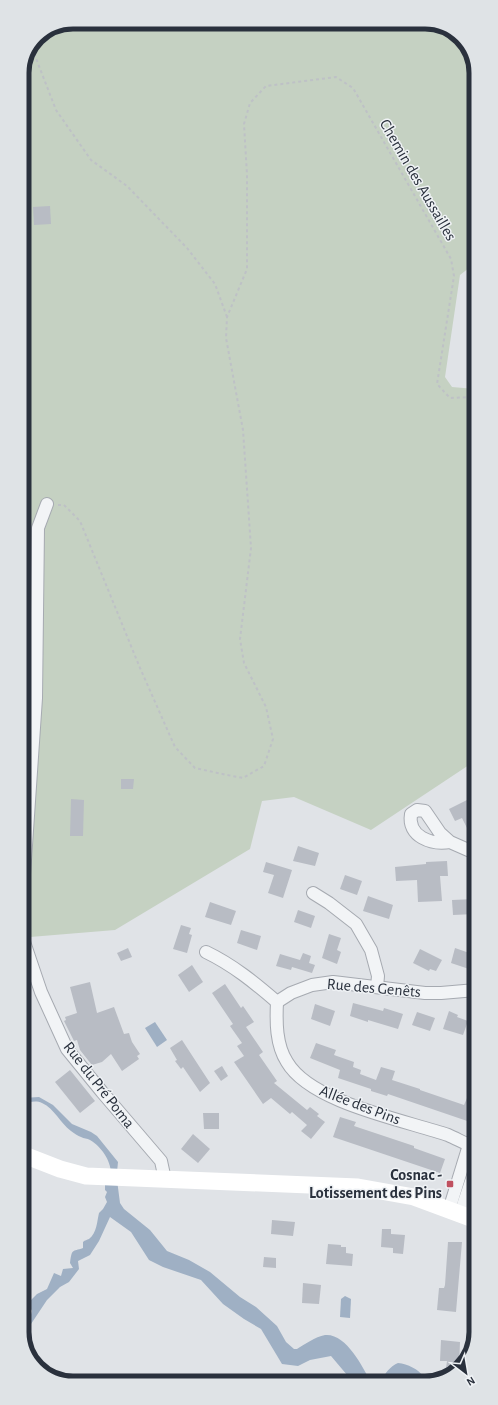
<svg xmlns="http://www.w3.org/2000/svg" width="498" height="1405" viewBox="0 0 498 1405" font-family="'Alegreya Sans',sans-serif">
	<rect width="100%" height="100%" fill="#e0e3e7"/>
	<path fill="#c5d1c2" d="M73,22H429L458,35L474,60V264L460,275L445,377L452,387L475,389V761L371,830L294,797L262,801L250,849L115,930L30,937L23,943L22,70L37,37Z"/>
	<g fill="#9fb0c4">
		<path d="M155,1022L167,1040L157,1047L145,1028Z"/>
		<path d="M39,1097L53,1105L72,1124L91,1132L97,1136L118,1162L117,1172L111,1173C111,1161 101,1146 90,1140C87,1138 84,1139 81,1137C78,1136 74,1133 71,1131C60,1123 55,1109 42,1103C36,1100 29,1102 23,1104V1098Z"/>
		<path d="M117,1180L120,1203L124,1209L150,1230L167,1251L189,1260L210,1272L240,1297L256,1307L277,1326L286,1342L294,1349H297C305,1344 315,1337 325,1335C346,1333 362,1366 371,1382H353L331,1356L310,1360L298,1366L282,1364L261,1329L244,1319L223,1304L201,1280L163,1267L149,1260L131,1232L110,1217L99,1241L90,1255L78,1261L79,1269L69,1282L60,1287L47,1300L27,1330L24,1332V1323L30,1318L32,1311L29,1305L30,1301L37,1294L47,1289L54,1273L61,1276L63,1269L73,1268L70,1263C72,1248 72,1252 83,1248V1242C85,1240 87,1240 89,1239C97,1233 97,1221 99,1213L103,1209L107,1202L105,1197L107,1192L105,1190V1183Z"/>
		<path d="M345,1296L351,1299L350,1318L340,1317L341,1299Z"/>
		<path d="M398,1363C408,1364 418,1369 424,1377L422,1381H408L400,1379H396L392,1381H383C383,1374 391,1366 398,1363Z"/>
	</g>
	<g fill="#b8bcc4">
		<path d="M50,206L51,224L34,225L33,207Z"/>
		<path d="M121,779H134L133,789H121Z"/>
		<path d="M71,799L84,800L83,836H70Z"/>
		<path d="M467,800L475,817V826L468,830L462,818L455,821L449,809Z"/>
		<path d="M298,846L319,853L315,866L293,861Z"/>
		<path d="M447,861L448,876H440L442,901L418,902L417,880L396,881L395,867L426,864V862Z"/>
		<path d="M266,862L292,870L283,898L268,893L274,875L263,872Z"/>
		<path d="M345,875L362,881L357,895L340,889Z"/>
		<path d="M368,896L393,905L389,919L363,911Z"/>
		<path d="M475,899V914L453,915L452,900Z"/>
		<path d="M210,902L236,911L231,925L205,917Z"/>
		<path d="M298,910L315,916L311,928L294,922Z"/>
		<path d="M181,925L191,928L189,934L192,935L187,953L173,949Z"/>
		<path d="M241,930L261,936L257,950L237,943Z"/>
		<path d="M329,934L341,938L337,950L341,952L337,964L322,958Z"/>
		<path d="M128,948L132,957L121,961L117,953Z"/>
		<path d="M455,948L475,955V971L451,963Z"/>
		<path d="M420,949L442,960L436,971L430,969L429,971L413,963Z"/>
		<path d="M303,953L311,956L309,963L315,965L312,973L292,967L291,970L276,966L280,954L300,960Z"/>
		<path d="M192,965L203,982L189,992L178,975Z"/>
		<path d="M90,982L97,1013L114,1007L124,1034L129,1033L132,1042L140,1054L137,1056L139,1059L122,1071L111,1054L102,1062L92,1065L80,1050L77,1040L74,1041L64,1021L66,1020L65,1017L77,1013L70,987Z"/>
		<path d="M225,984L241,1008L243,1006L254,1022L246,1027L263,1052L259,1055L277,1081L274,1083L307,1110L310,1107L319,1114L317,1116L325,1122L311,1139L301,1131L307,1125L292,1112L290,1114L271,1098L263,1104L234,1062L244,1056L237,1046L242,1043L230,1026L233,1024L212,993Z"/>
		<path d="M353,1003L383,1011L384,1008L403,1014L398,1029L368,1020V1022L350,1016Z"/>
		<path d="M315,1004L335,1011L330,1026L311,1019Z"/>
		<path d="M449,1011L458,1015L457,1017L468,1021L463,1035L443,1029Z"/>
		<path d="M417,1012L435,1018L430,1031L412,1025Z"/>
		<path d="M182,1040L210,1083L200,1092L183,1067L181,1069L175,1061L177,1060L170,1048Z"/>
		<path d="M316,1043L336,1050L334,1055L354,1062L353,1067L361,1070L360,1074L376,1080L381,1067L395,1071L392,1080L420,1089V1090L464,1105L467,1098L476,1101V1124L388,1094L387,1096L371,1091V1089L338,1078L340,1070L310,1058Z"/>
		<path d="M222,1066L228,1076L221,1081L214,1071Z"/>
		<path d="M70,1070L95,1101L80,1113L55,1082Z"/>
		<path d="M203,1113H219V1129H204Z"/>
		<path d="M340,1117L356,1122L354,1126L414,1146V1148L445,1159L440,1173L333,1137Z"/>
		<path d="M193,1134L210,1149L198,1163L181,1149Z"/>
		<path d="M272,1220L295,1222L293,1236L271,1234Z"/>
		<path d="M382,1229H391V1234L405,1235L403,1254L393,1253V1248L381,1247Z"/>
		<path d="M448,1242H462L456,1312L437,1310L439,1288H444L445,1285Z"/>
		<path d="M328,1244L341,1245V1247H346V1253L353,1254L352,1266L326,1264Z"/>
		<path d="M264,1257L276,1258V1268L263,1267Z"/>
		<path d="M303,1283L321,1285L319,1304L302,1303Z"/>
		<path d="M441,1340L460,1342L459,1368H446L447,1361H440Z"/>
	</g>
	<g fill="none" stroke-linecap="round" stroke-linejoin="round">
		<g stroke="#a6aab1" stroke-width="14">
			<g id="street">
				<path d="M450,842C432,845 407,837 411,814L417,810L425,811L440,833L450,842L475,853"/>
				<path d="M23,889L36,698L38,528L47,504"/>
				<path d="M313,893L329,903L356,924L371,950L378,976L377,987"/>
				<path d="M23,939L41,992L67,1049L102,1092L161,1161L164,1175V1180"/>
				<path d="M206,952C233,965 255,983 277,1002"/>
				<path d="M277,1002C276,1022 276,1045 287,1062C311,1103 404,1120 448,1135C457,1139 466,1144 476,1148"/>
				<path d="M277,1002L291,993L312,985L333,982L425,993H441L476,990"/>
				<path d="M449,1210L469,1145"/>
				<path d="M460,1214L476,1167"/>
			</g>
		</g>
		<g stroke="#bec1c6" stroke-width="2" stroke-dasharray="3 3" stroke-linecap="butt">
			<path d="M32,48L56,110L91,160L127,186L187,248L215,284L227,317"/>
			<path d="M58,505H64L80,521L140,668L175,747L195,768L227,775L243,778L264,766L273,739L266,707L244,663L240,639L251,548L243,430L226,338L227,317L247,269V175L244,124L250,103L266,86L336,77L353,88L451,259L454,276L437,384L450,398L475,397"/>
		</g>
		<use href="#street" stroke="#f2f4f6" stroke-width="12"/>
		<path stroke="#fff" stroke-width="17" d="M24,1155L60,1169L86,1176L358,1187L414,1197L476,1220"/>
	</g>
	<rect fill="#c05160" stroke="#eff2f5" stroke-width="1.5" x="446" y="1180" width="8" height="8" rx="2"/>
	<g text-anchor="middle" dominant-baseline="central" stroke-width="3" stroke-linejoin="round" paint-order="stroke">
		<g font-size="16" fill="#2a313d" stroke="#eff2f5">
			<text transform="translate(418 180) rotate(60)">Chemin des Aussailles</text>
			<text transform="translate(374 988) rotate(5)">Rue des Genêts</text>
			<text transform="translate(99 1085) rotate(52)">Rue du Pré Poma</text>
			<text transform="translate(360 1105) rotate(21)">Allée des Pins</text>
		</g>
		<g font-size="16" font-weight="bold" fill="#2a313d" stroke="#eff2f5" text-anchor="end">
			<text x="442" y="1175">Cosnac -<tspan x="442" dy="18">Lotissement des Pins</tspan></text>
		</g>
	</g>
	<path d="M0 0H498V1405H0ZM73 29H425A44 44 0 0 1 469 73V1332A44 44 0 0 1 425 1376H73A44 44 0 0 1 29 1332V73A44 44 0 0 1 73 29Z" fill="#dfe3e6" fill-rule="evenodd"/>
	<path fill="none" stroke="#2a313d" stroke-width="5" d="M73 29H425A44 44 0 0 1 469 73V1332A44 44 0 0 1 425 1376H73A44 44 0 0 1 29 1332V73A44 44 0 0 1 73 29Z"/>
	<g transform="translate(466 1373) rotate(149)" stroke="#eff2f5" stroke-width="3" paint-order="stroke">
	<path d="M0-3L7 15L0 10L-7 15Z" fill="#2a313d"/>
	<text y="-6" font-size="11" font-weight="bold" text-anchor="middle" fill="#2a313d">N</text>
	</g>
</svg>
